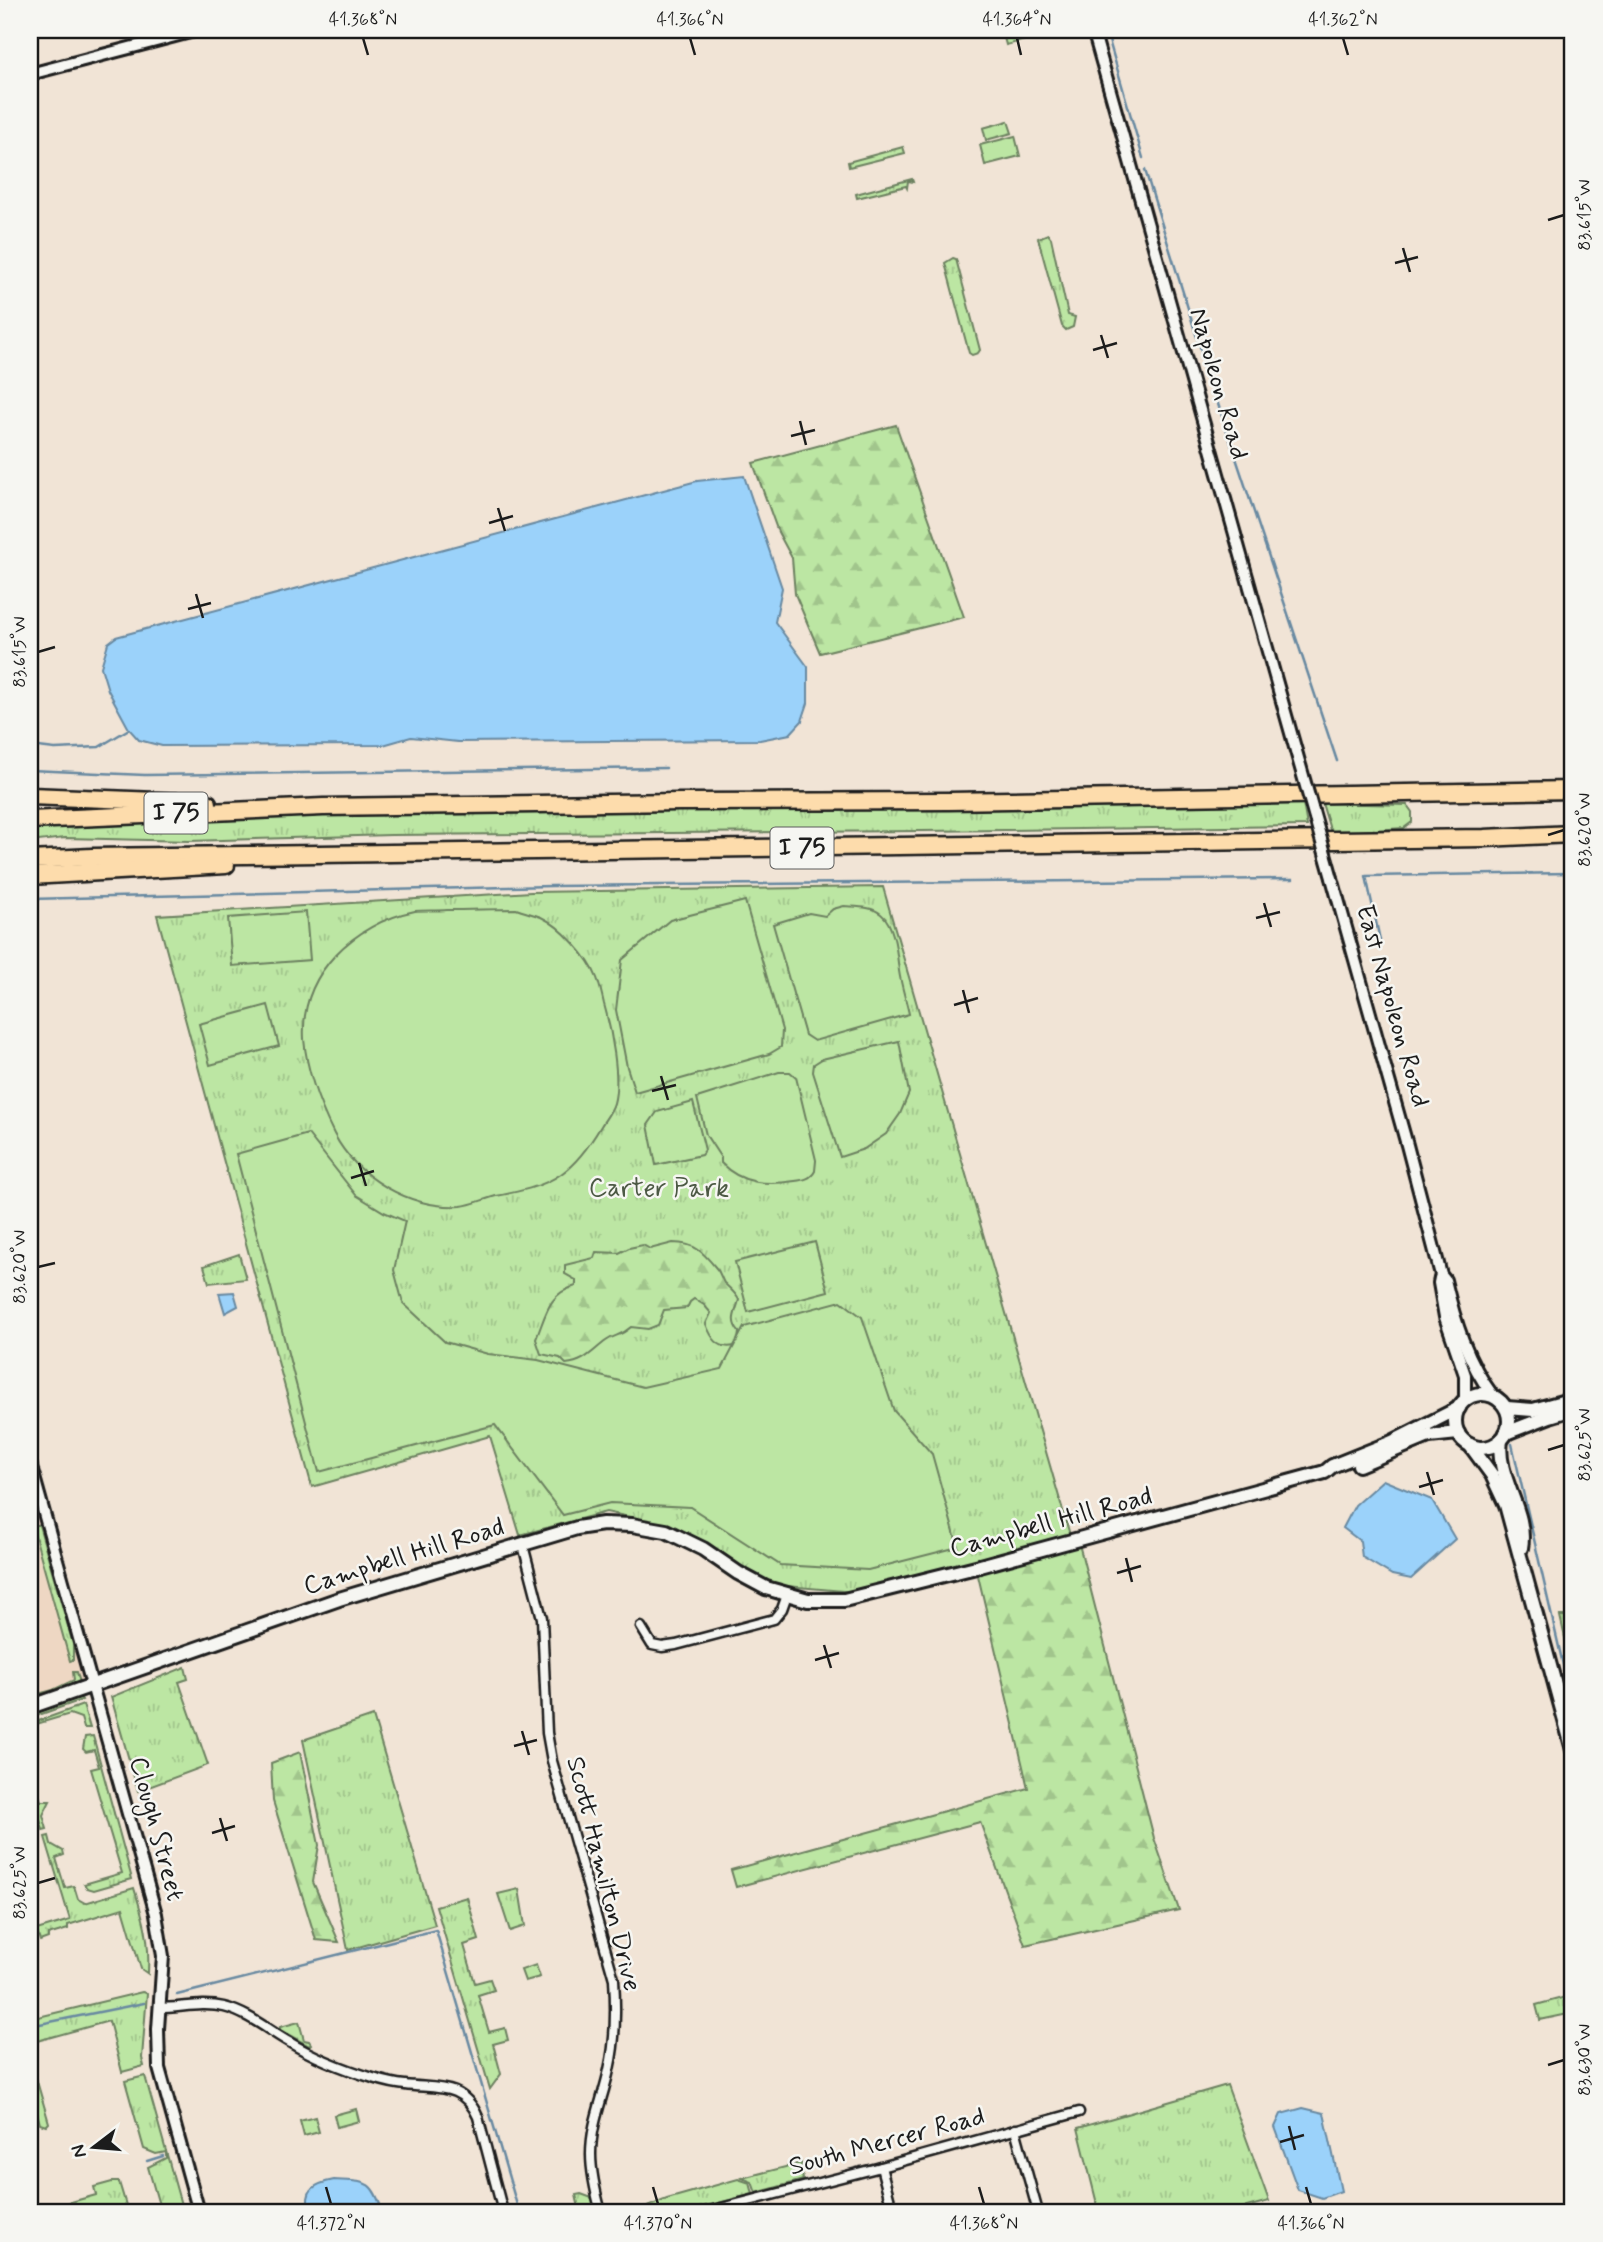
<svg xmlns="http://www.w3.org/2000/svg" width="1603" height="2242" viewBox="0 0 1603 2242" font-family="Mynerve,sans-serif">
	<defs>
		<pattern id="grass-tufts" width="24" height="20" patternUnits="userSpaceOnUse" patternTransform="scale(1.75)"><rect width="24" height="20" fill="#bce6a3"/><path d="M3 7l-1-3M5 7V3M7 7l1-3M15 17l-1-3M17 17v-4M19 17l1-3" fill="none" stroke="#a1c58c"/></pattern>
		<pattern id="forest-firs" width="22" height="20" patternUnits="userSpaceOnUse" patternTransform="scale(1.75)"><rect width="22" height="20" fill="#bce6a3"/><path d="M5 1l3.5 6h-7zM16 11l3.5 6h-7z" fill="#a1c58c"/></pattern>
	</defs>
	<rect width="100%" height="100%" fill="#f1e4d6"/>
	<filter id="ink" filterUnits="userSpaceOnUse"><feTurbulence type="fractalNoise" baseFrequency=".0143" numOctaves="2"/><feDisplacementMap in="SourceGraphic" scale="14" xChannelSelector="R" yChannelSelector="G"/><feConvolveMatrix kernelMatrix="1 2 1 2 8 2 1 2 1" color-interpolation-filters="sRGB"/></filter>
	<g filter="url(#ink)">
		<path fill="#eed7c3" d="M30,1463L93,1685L30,1707Z"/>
		<g fill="url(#grass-tufts)" stroke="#6c8160" stroke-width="2">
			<path d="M1002,30H1043L1044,35L1006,45Z"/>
			<path d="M903,147L905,153L849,167L848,162Z"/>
			<path d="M912,179L913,182L908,181L907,188L906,186L857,198L856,194Z"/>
			<path d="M1048,234L1051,238L1068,315L1075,317L1073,327L1066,330L1062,326L1038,238Z"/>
			<path d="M953,258L956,259L980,350L978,353L972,355L969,353L945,263Z"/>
			<path d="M1303,803L1307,826L922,831L391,835L189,841L65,838L30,842V821L207,815Z"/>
			<path d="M1322,803L1407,805L1412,812V822L1404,828L1331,833Z"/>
			<path d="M883,887L1070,1535L938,1573L855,1592L775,1585L733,1564L693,1537L658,1523L606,1512L520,1535L490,1436L312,1487L157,915L531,892Z"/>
			<path d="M239,1254L246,1279L209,1283L204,1266Z"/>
			<path d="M32,1525H39L73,1644V1660L70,1661Z"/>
			<path d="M1560,1616H1573V1673Z"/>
			<path d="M185,1667L188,1679L179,1682L208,1765L138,1791L111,1697Z"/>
			<path d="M73,1672H77L80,1683L30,1700V1696L53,1690L74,1680Z"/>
			<path d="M79,1695L82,1700L30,1718V1711Z"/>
			<path d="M83,1705L90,1728H84L81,1718L70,1714L30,1726V1724Z"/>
			<path d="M373,1716L435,1925L348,1950L303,1740Z"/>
			<path d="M93,1736L132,1879L94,1890L87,1888L84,1884L122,1873L91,1769L99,1767L94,1750L86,1752L83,1749L85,1737Z"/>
			<path d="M34,1781L41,1801H50L43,1815L47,1829L43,1830L30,1787V1782Z"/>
			<path d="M49,1836L51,1844L63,1851L64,1855L56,1858L65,1888L74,1886L78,1899L85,1903L134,1888C144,1920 150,1939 148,1974L141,1969L123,1908L68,1925V1929L48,1935V1938L40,1941L37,1932L30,1934V1932L70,1920L45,1837Z"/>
			<path d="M519,1889L525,1926L510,1931L498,1894Z"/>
			<path d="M467,1897L479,1940L464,1945L475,1983L490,1979L494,1990L478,1995L489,2032L505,2028L508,2040L493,2044L501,2074L490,2089L436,1906Z"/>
			<path d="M536,1965L540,1977L525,1981L521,1970Z"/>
			<path d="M142,1992L147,1993L142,2058L144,2066L122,2072L109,2021L30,2043V2019Z"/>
			<path d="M1573,1995V2013L1540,2020L1536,2005Z"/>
			<path d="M299,2022L304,2040L309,2041L311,2044L309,2046L280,2030V2027Z"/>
			<path d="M30,2057L49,2123L46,2126L40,2124L30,2086Z"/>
			<path d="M145,2076L183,2212H161L148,2167L166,2158V2152L156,2154L144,2149L125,2081Z"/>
			<path d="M1227,2085L1269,2201L1228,2212H1099L1078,2128Z"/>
			<path d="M356,2109L359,2121L337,2127L334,2115Z"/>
			<path d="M801,2163L803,2180L756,2193L752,2182L742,2178Z"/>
			<path d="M738,2179L750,2183L753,2194L683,2212H635L667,2199Z"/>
			<path d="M112,2182H119L128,2212H59L57,2206L96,2195L94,2187Z"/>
			<path d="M581,2194L592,2198L596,2212H580L576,2195Z"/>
		</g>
		<g fill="url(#forest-firs)" stroke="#6c8160" stroke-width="2">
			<path d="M896,425L964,617L820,653L795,594L792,558L778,532L753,463Z"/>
			<path d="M673,1243C695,1243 703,1252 716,1268C720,1272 721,1278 724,1283C730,1289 735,1292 739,1300C736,1313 729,1320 739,1332L738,1340L734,1346C718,1350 711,1337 706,1324L711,1313L704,1305L694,1299L690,1302L687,1308L664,1310L658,1325L648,1329L631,1327C620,1337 615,1334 606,1341C591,1352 585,1362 566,1364L560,1358L541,1354L536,1339C546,1315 548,1293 576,1286V1280L565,1274V1265L594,1258L596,1252L619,1253L629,1248L643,1245L650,1249Z"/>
			<path d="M1078,1540L1154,1838L1179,1910L1025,1945L980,1822L736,1887L731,1870L1028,1788L976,1567Z"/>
			<path d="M300,1752L319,1845L313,1882L339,1942L316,1940L273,1801L271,1763Z"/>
		</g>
		<g fill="#bce6a3" stroke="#6c8160" stroke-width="2">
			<path d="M1008,121L1012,133L986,140L983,128Z"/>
			<path d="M1015,136L1020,156L985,165L980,145Z"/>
			<path d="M745,901L782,1030L781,1047L769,1054L635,1092L627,1067L616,1010L622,960L670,920Z"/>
			<path d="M844,906C855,907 872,906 881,914C895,925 897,955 899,971C901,985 906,1000 909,1014L814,1041L805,1035L773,924L809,913L825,916L833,909Z"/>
			<path d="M516,909C524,912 533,914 541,917C561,926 589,957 597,978C600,986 602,995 604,1004C611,1029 621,1078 614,1103C612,1111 605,1119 601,1126C591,1143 577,1163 561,1174C543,1187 517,1192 496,1196C484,1199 472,1205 461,1206C410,1209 357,1178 334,1134C319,1104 307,1073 304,1039C300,973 355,923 415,911C425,910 437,911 447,910C470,910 493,909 516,909Z"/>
			<path d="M306,912L310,960L232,966L228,918Z"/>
			<path d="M268,1005L279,1046L210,1065L199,1024Z"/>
			<path d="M899,1041L909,1093L900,1114L886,1134L864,1149L840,1157L813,1072L814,1064L822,1059Z"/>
			<path d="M779,1072H790L796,1077L816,1160C816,1162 815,1170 815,1171C811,1179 803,1180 795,1181C768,1185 742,1185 721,1163V1158L706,1135L697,1098Z"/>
			<path d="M693,1102L705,1150L701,1155L656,1165L648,1125L657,1112Z"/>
			<path d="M308,1134L356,1195L384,1212L405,1221L394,1270L403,1303L445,1342L488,1354L538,1360L643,1387L722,1369L744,1327L841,1301L862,1317L894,1411L932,1454L958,1547L868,1570L780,1565L690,1507L610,1503L563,1515L495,1425L319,1472L236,1154Z"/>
			<path d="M815,1242L828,1291L748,1312L735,1262Z"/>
			<path d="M315,2117L319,2132L304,2136L300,2121Z"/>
		</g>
		<g fill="#9bd2fa" stroke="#6889a1" stroke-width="2">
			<path d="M744,476L782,588L775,622L808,667V703L802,721L790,734L760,740L458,742L411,737L383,745L162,746L139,740L129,729L108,690L101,667L108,643L116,637L697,481Z"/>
			<path d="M234,1292L238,1306L225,1313L219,1293Z"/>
			<path d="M1383,1480L1432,1500L1455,1539L1411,1579L1392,1575L1362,1557L1360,1541L1343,1528L1355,1505Z"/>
			<path d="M1303,2108L1324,2113L1341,2191L1322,2198L1298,2190L1275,2127L1281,2114Z"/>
			<path d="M334,2180C368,2182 371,2179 383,2212H309C304,2189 314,2184 334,2180Z"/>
		</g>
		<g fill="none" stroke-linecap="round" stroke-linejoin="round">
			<g stroke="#6889a1" stroke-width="2.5">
				<path d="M1106,30L1143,158"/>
				<path d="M1145,170L1210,379"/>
				<path d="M1216,398L1337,761"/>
				<path d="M30,746L55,749L99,747L129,729"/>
				<path d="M30,770L145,775L666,768"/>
				<path d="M30,899L552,886L1293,879"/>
				<path d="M1380,940L1366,876L1573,873"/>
				<path d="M1512,1444L1573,1708"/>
				<path d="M177,1995L436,1930L519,2212"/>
				<path d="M30,2026L144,2003"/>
				<path d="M147,2161L163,2156"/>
			</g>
			<g stroke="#1c1c1c" stroke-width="13">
				<g id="minor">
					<path d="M523,1545L542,1618L547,1733L552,1761L614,1979C616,2009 616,2040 609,2070C603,2098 591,2124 591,2154C591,2174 596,2194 601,2212"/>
					<path d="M641,1627L652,1645L662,1647L676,1645L774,1619L782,1609L787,1595"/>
					<path d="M160,2008C181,2008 202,2002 224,2007C248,2013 268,2030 289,2042C315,2058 344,2069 373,2078C383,2081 394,2084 405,2085C435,2089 463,2082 478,2117L503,2212"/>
					<path d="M1015,2129L1038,2212"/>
					<path d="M881,2167L893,2212"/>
					<path d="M706,2212L881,2167L1079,2112"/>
				</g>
			</g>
			<g stroke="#1c1c1c" stroke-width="16">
				<g id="tertiary">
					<path d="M1093,30L1296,751"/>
					<path d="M30,74L198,30"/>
					<path d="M1332,878L1407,1145L1441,1275L1445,1280C1455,1322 1467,1361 1493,1396"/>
					<path d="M1440,1278L1439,1283L1445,1317L1465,1375V1401"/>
					<path d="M30,1463L156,1914L163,1956L158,2029L159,2068L199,2212"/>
				</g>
			</g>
			<g stroke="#1c1c1c" stroke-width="18">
				<g id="secondary">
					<circle cx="1482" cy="1421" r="27"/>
					<path d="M1507,1408L1533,1410L1573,1399"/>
					<path d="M1506,1433L1550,1416L1573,1409"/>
					<path d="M1501,1440C1495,1478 1528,1510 1521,1548"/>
					<path d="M1470,1445L1492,1475L1506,1505L1573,1750"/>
					<path d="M1359,1465L1429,1436L1458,1433"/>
					<path d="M30,1707L339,1599L577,1528L603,1524L632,1525L666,1531L703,1549L738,1573L766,1588L808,1600H844L976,1567L1325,1472L1332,1466L1392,1442L1459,1408"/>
				</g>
			</g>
			<g stroke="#1c1c1c" stroke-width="21">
				<g id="motorway">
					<path d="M30,796L208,803"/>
					<path d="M30,820L323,807L680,802L949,801L1573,790"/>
					<path d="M30,860L92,857L1484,838L1573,834"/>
					<path d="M30,876L226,865"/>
				</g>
			</g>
			<use href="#minor" stroke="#f6f6f2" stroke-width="8"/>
			<use href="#tertiary" stroke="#f6f6f2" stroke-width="10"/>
			<use href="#secondary" stroke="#f6f6f2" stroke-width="12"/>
			<use href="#motorway" stroke="#fddcac" stroke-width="16"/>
			<g stroke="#1c1c1c" stroke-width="16" stroke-linecap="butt">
				<path id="tertiary-bridge" d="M1296,751L1332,878"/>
			</g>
			<use href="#tertiary-bridge" stroke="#f6f6f2" stroke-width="10"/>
		</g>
	</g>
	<path fill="none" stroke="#1c1c1c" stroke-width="2.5" d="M363,38L368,55M690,38L695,55M1017,38L1021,55M1343,38L1348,55M1548,220L1564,215M1403,248L1410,272M1395,263L1418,257M1101,335L1108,358M1093,350L1117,343M800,421L806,445M791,436L815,430M498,508L505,531M489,523L513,516M196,594L203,618M188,609L211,603M38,652L55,647M1548,835L1564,830M1264,903L1271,927M1256,918L1280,912M963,990L969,1013M954,1005L978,998M661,1076L668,1100M652,1091L676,1085M359,1163L366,1186M351,1178L374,1171M38,1267L55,1263M1548,1450L1564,1445M1427,1472L1434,1495M1419,1487L1443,1480M1126,1558L1132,1582M1117,1573L1141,1566M824,1645L831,1668M815,1660L839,1653M522,1731L529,1755M514,1746L537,1740M220,1818L227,1841M212,1833L235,1826M38,1883L55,1878M1548,2065L1564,2060M1289,2126L1295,2150M1280,2142L1304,2135M326,2187L331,2204M653,2187L658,2204M979,2187L984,2204M1306,2187L1311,2204"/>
	<g text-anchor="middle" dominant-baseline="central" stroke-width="5" stroke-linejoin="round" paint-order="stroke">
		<g fill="#f6f6f2" stroke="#5d5d5c" stroke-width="2">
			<rect x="144.5" y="792.5" width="63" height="41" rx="5"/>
			<rect x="770.5" y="827.5" width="63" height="41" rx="5"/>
		</g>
		<g font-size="24" font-weight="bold" fill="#1c1c1c">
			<text x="176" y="813">I 75</text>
			<text x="802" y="848">I 75</text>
		</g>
		<g font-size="26" fill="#1c1c1c" stroke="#f6f6f2">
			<text transform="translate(1218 384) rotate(74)">Napoleon Road</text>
			<text transform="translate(1392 1006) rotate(74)">East Napoleon Road</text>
			<text transform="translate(1051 1523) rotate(-15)">Campbell Hill Road</text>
			<text transform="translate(404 1557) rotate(-17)">Campbell Hill Road</text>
			<text transform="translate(156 1829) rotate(75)">Clough Street</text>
			<text transform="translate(603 1874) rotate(76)">Scott Hamilton Drive</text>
			<text transform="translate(887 2142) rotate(-15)">South Mercer Road</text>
		</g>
		<g font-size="26" fill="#4c5944" stroke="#f6f6f2">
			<text x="659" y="1189">Carter Park</text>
		</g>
	</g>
	<rect width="1603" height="2242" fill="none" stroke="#f6f6f2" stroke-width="77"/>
	<g transform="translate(94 2147) rotate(254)" stroke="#f6f6f2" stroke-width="5" paint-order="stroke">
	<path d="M0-5L12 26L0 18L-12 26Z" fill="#1c1c1c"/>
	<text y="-10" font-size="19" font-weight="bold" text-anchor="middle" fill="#1c1c1c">N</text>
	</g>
	<rect x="38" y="38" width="1526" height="2166" fill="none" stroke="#1c1c1c" stroke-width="2.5"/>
	<g font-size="18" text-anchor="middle" fill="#1c1c1c">
		<text x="363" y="25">41.368°N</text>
		<text x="690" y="25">41.366°N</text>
		<text x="1017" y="25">41.364°N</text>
		<text x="1343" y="25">41.362°N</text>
		<text transform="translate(1584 215) rotate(-90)" y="6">83.615°W</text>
		<text transform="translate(19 652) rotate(-90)" y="6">83.615°W</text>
		<text transform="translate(1584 830) rotate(-90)" y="6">83.620°W</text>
		<text transform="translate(19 1267) rotate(-90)" y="6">83.620°W</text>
		<text transform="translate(1584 1445) rotate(-90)" y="6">83.625°W</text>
		<text transform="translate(19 1883) rotate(-90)" y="6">83.625°W</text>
		<text transform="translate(1584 2060) rotate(-90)" y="6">83.630°W</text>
		<text x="331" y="2229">41.372°N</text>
		<text x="658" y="2229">41.370°N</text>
		<text x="984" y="2229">41.368°N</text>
		<text x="1311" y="2229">41.366°N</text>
	</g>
</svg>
